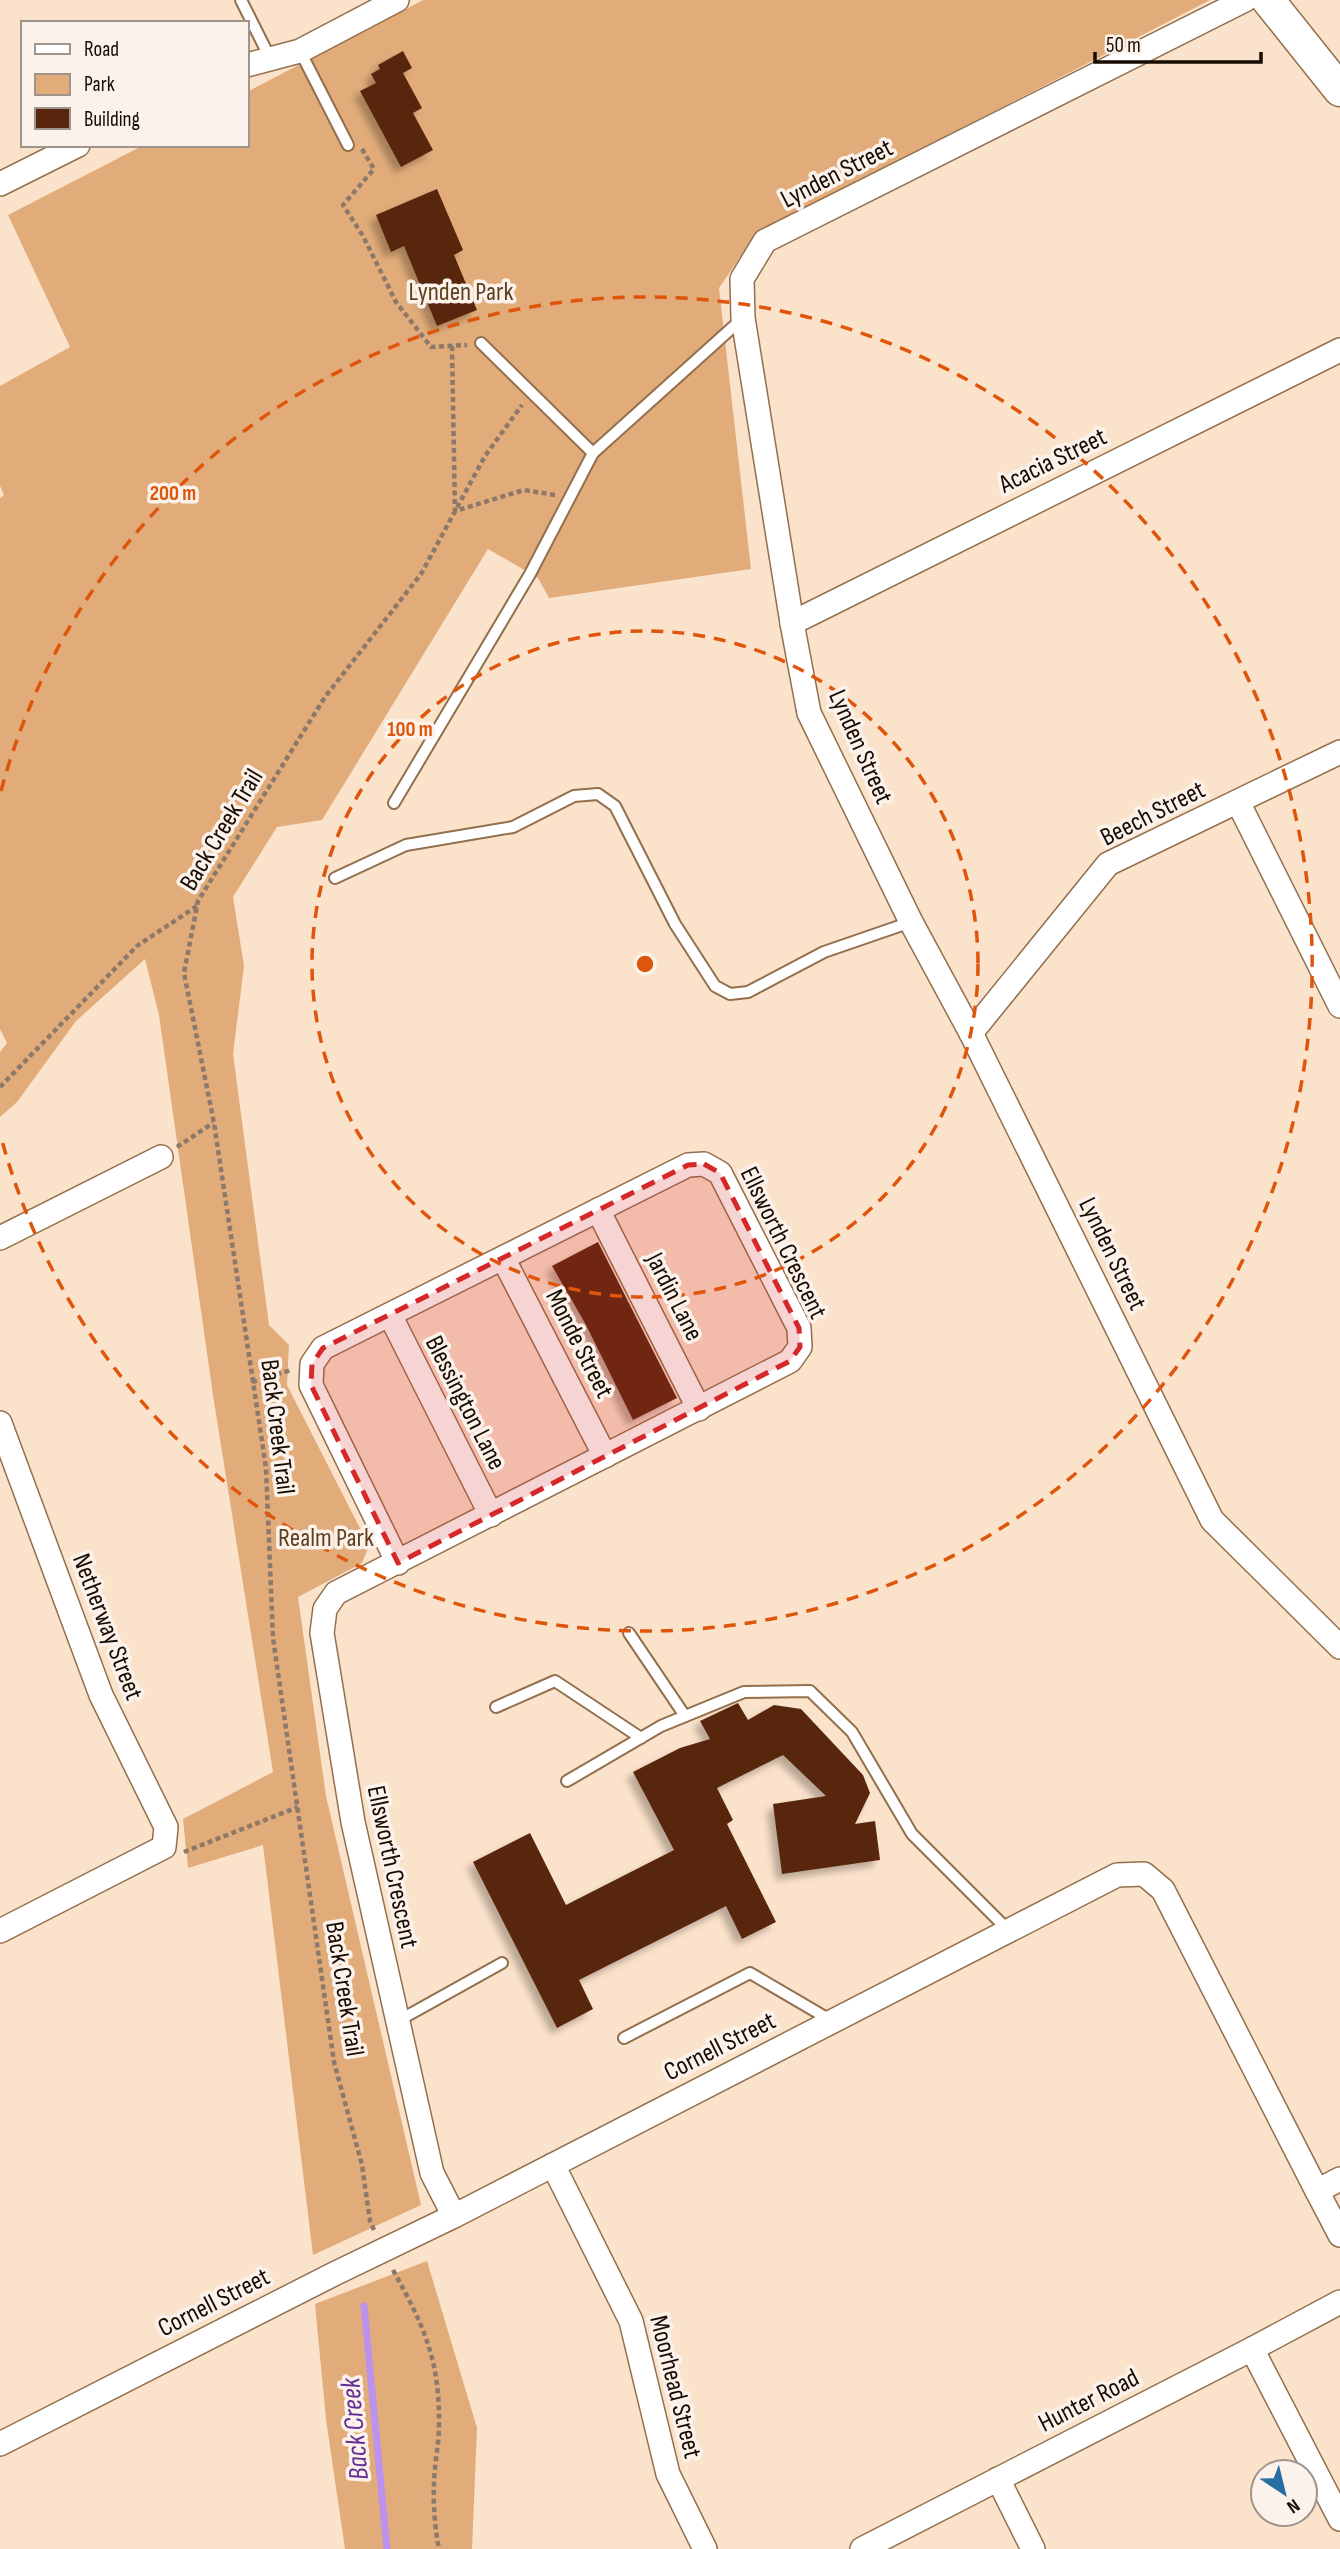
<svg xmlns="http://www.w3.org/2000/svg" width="1340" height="2549" viewBox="0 0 1340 2549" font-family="'Sofia Sans Condensed',sans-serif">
	<defs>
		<filter id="shadow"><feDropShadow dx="-6" dy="6" stdDeviation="3.5" flood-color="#0004"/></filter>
	</defs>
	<rect width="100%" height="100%" fill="#fbe2cb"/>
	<g fill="#e1ac7a">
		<path d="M423,0H1210L755,235L719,288L751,569L549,598L538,578L488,549L322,820L277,827L233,897L244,966L233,1054L269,1325L289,1345L287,1385L369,1546L362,1563L298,1597L326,1796L421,2205L313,2255L263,1845L188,1868L183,1819L273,1772L213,1395L159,1015L145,959L76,1021L17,1102L0,1117V1052L7,1043L0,1029V498L4,495L0,486V386L70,347L8,215L144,145H247V92Z"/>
		<path d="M427,2261L477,2428L472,2549H345L326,2419L315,2304Z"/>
	</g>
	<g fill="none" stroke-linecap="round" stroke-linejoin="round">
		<path stroke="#bc92ee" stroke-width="7" d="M364,2306L387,2549"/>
	</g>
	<g fill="#58260e" filter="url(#shadow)">
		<path d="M403,51L412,68L403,73L422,108L413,113L433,150L401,167L360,91L376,83L371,74L380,69L378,65Z"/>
		<path d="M437,189L463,250L454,255L477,310L437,326L404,246L391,252L376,215Z"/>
		<path d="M598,1242L677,1398L633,1420L586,1325L552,1266Z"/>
		<path d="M738,1703L748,1720L774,1705L801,1709L863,1775L870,1793L855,1824L875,1821L880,1860L782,1874L773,1804L826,1796L783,1755L717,1788L733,1820L727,1824L776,1922L742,1939L726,1906L579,1980L593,2009L557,2028L473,1862L530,1833L566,1905L674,1850L633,1772L680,1748L710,1739L700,1721Z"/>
	</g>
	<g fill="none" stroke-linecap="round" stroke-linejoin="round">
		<g stroke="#936f4c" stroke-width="14">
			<g id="service">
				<path d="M241,0L271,60"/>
				<path d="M300,51L348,145"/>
				<path d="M481,343L593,453L743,318"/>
				<path d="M394,803L530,574L593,453"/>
				<path d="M335,878L406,845L513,827L574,796L598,794L615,806L675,924L715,986L730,994L748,992L824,952L911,922"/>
				<path d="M629,1633L685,1716"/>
				<path d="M496,1707L555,1681L641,1738"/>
				<path d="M567,1781L661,1726L744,1692L810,1691L852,1732L912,1834L1009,1931"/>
				<path d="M396,2022L502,1963"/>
				<path d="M624,2038L750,1973L832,2021"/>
			</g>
		</g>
		<g stroke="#936f4c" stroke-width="26">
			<g id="minor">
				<path d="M1245,0L765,241L742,279L743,318L792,623L809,713L911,922L971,1033L1212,1520L1340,1647"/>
				<path d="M247,65L300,51L397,0"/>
				<path d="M0,184L78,145"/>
				<path d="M792,623L1340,350"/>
				<path d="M1238,802L1340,1006"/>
				<path d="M971,1033L1108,864L1340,752"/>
				<path d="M598,1210L699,1409"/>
				<path d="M0,1238L161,1157"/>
				<path d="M503,1258L605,1456"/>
				<path d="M390,1315L491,1515"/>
				<path d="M0,1423L101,1695L166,1827L164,1847L0,1931"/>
				<path d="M398,1563L311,1385L312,1364L323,1348L688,1165L704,1164L720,1173L799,1328L800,1347L790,1361L336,1593L325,1609L322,1633L353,1822L432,2173L454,2216"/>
				<path d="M553,2165L631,2321L668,2474L705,2549"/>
				<path d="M1340,2179L1317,2191L1340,2235"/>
				<path d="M1252,2349L1340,2519"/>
				<path d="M0,2444L334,2274L454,2216L1117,1875L1144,1874L1163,1890L1317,2191"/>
				<path d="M998,2479L1033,2549"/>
				<path d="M862,2549L1252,2349L1340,2302"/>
			</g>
		</g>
		<g stroke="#936f4c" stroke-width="35">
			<path id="secondary" d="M1268,0L1340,90"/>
		</g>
		<g stroke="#8c7969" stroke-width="4.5" stroke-dasharray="5 3.5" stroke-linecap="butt">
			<path d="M362,149L374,169L343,205L363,236L396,302L431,347L467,345"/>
			<path d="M452,346L455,511L524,490L555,495"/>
			<path d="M0,1087L137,946L197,906"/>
			<path d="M177,1147L213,1123"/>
			<path d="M252,1382L291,1370"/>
			<path d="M184,1852L298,1807"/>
			<path d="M374,2230L370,2221L362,2165L334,2062L273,1638L266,1468L214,1123L184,973L198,901L325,697L421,574L485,456L522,405"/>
			<path d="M393,2270C424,2326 440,2360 439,2426C439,2446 434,2465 434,2485C433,2505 435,2529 439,2549"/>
		</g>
		<use href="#service" stroke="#fff" stroke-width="10"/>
		<use href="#minor" stroke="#fff" stroke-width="23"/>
		<use href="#secondary" stroke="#fff" stroke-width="32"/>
	</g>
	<path fill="#d62828" fill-opacity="0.2" stroke="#d62828" stroke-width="5" stroke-dasharray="14 9" stroke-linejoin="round" d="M704,1164L720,1173L799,1328L800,1347L790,1361L398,1563L311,1385L312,1364L323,1348L688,1165Z"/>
	<g fill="none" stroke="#de550b" stroke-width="3.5" stroke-dasharray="12 9">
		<circle cx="645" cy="964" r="333"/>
		<path d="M1 791A667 667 0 1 1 1 1137"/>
	</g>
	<g text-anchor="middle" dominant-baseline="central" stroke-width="7" stroke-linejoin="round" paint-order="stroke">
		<g font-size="26" fill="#170a01" stroke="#fbf2eb">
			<text transform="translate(837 174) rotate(-27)">Lynden Street</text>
			<text transform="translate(1053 461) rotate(-26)">Acacia Street</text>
			<text transform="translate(860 747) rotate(66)">Lynden Street</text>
			<text transform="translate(1153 814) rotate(-27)">Beech Street</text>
			<text transform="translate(222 830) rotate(-59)">Back Creek Trail</text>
			<text transform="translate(783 1243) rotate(64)">Ellsworth Crescent</text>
			<text transform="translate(1112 1254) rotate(64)">Lynden Street</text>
			<text transform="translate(674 1297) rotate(63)">Jardin Lane</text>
			<text transform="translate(579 1344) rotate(63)">Monde Street</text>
			<text transform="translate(465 1403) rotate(63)">Blessington Lane</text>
			<text transform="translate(277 1427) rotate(83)">Back Creek Trail</text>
			<text transform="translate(107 1627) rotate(69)">Netherway Street</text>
			<text transform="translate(392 1867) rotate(78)">Ellsworth Crescent</text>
			<text transform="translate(344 1989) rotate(81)">Back Creek Trail</text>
			<text transform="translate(720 2047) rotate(-27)">Cornell Street</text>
			<text transform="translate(214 2303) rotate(-27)">Cornell Street</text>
			<text transform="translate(675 2387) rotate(76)">Moorhead Street</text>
			<text transform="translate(1089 2401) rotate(-27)">Hunter Road</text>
		</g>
		<g font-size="26" fill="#603f1e" stroke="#fbf2eb">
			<text x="461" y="292">Lynden Park</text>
			<text x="326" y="1538">Realm Park</text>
		</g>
		<g font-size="28" font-style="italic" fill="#652d97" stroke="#fbf2eb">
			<text transform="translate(355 2429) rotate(-95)">Back Creek</text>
		</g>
	</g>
	<circle cx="645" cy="964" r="10" fill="#de550b" stroke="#fbf2eb" stroke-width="3.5"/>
	<g font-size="21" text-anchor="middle" font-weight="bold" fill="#de550b" stroke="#fbf2eb" stroke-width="7" stroke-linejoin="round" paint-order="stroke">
		<text x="173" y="500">200 m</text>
		<text x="410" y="736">100 m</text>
	</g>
	<rect x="21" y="21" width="228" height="126" fill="#fbf2eb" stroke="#a0958d" stroke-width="2"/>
	<rect x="35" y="44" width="35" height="10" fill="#ffffff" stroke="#a0958d" stroke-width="2"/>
	<text x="84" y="56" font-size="21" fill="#170a01">Road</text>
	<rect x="35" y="74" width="35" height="21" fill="#e1ac7a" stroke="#a0958d" stroke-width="2"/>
	<text x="84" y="91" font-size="21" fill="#170a01">Park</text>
	<rect x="35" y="108" width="35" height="21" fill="#58260e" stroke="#a0958d" stroke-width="2"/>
	<text x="84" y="126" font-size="21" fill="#170a01">Building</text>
	<g transform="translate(1284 2493) rotate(145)"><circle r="33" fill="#fbf2eb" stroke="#a0958d" stroke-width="2"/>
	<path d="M0-5L12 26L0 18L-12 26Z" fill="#276fa3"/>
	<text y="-10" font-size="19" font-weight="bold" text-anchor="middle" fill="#170a01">N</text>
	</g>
	<path d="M1095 52v10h166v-10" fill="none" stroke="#170a01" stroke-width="3.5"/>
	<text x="1106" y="52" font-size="21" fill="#170a01" stroke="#fbf2eb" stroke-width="5" paint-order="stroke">50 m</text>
</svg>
